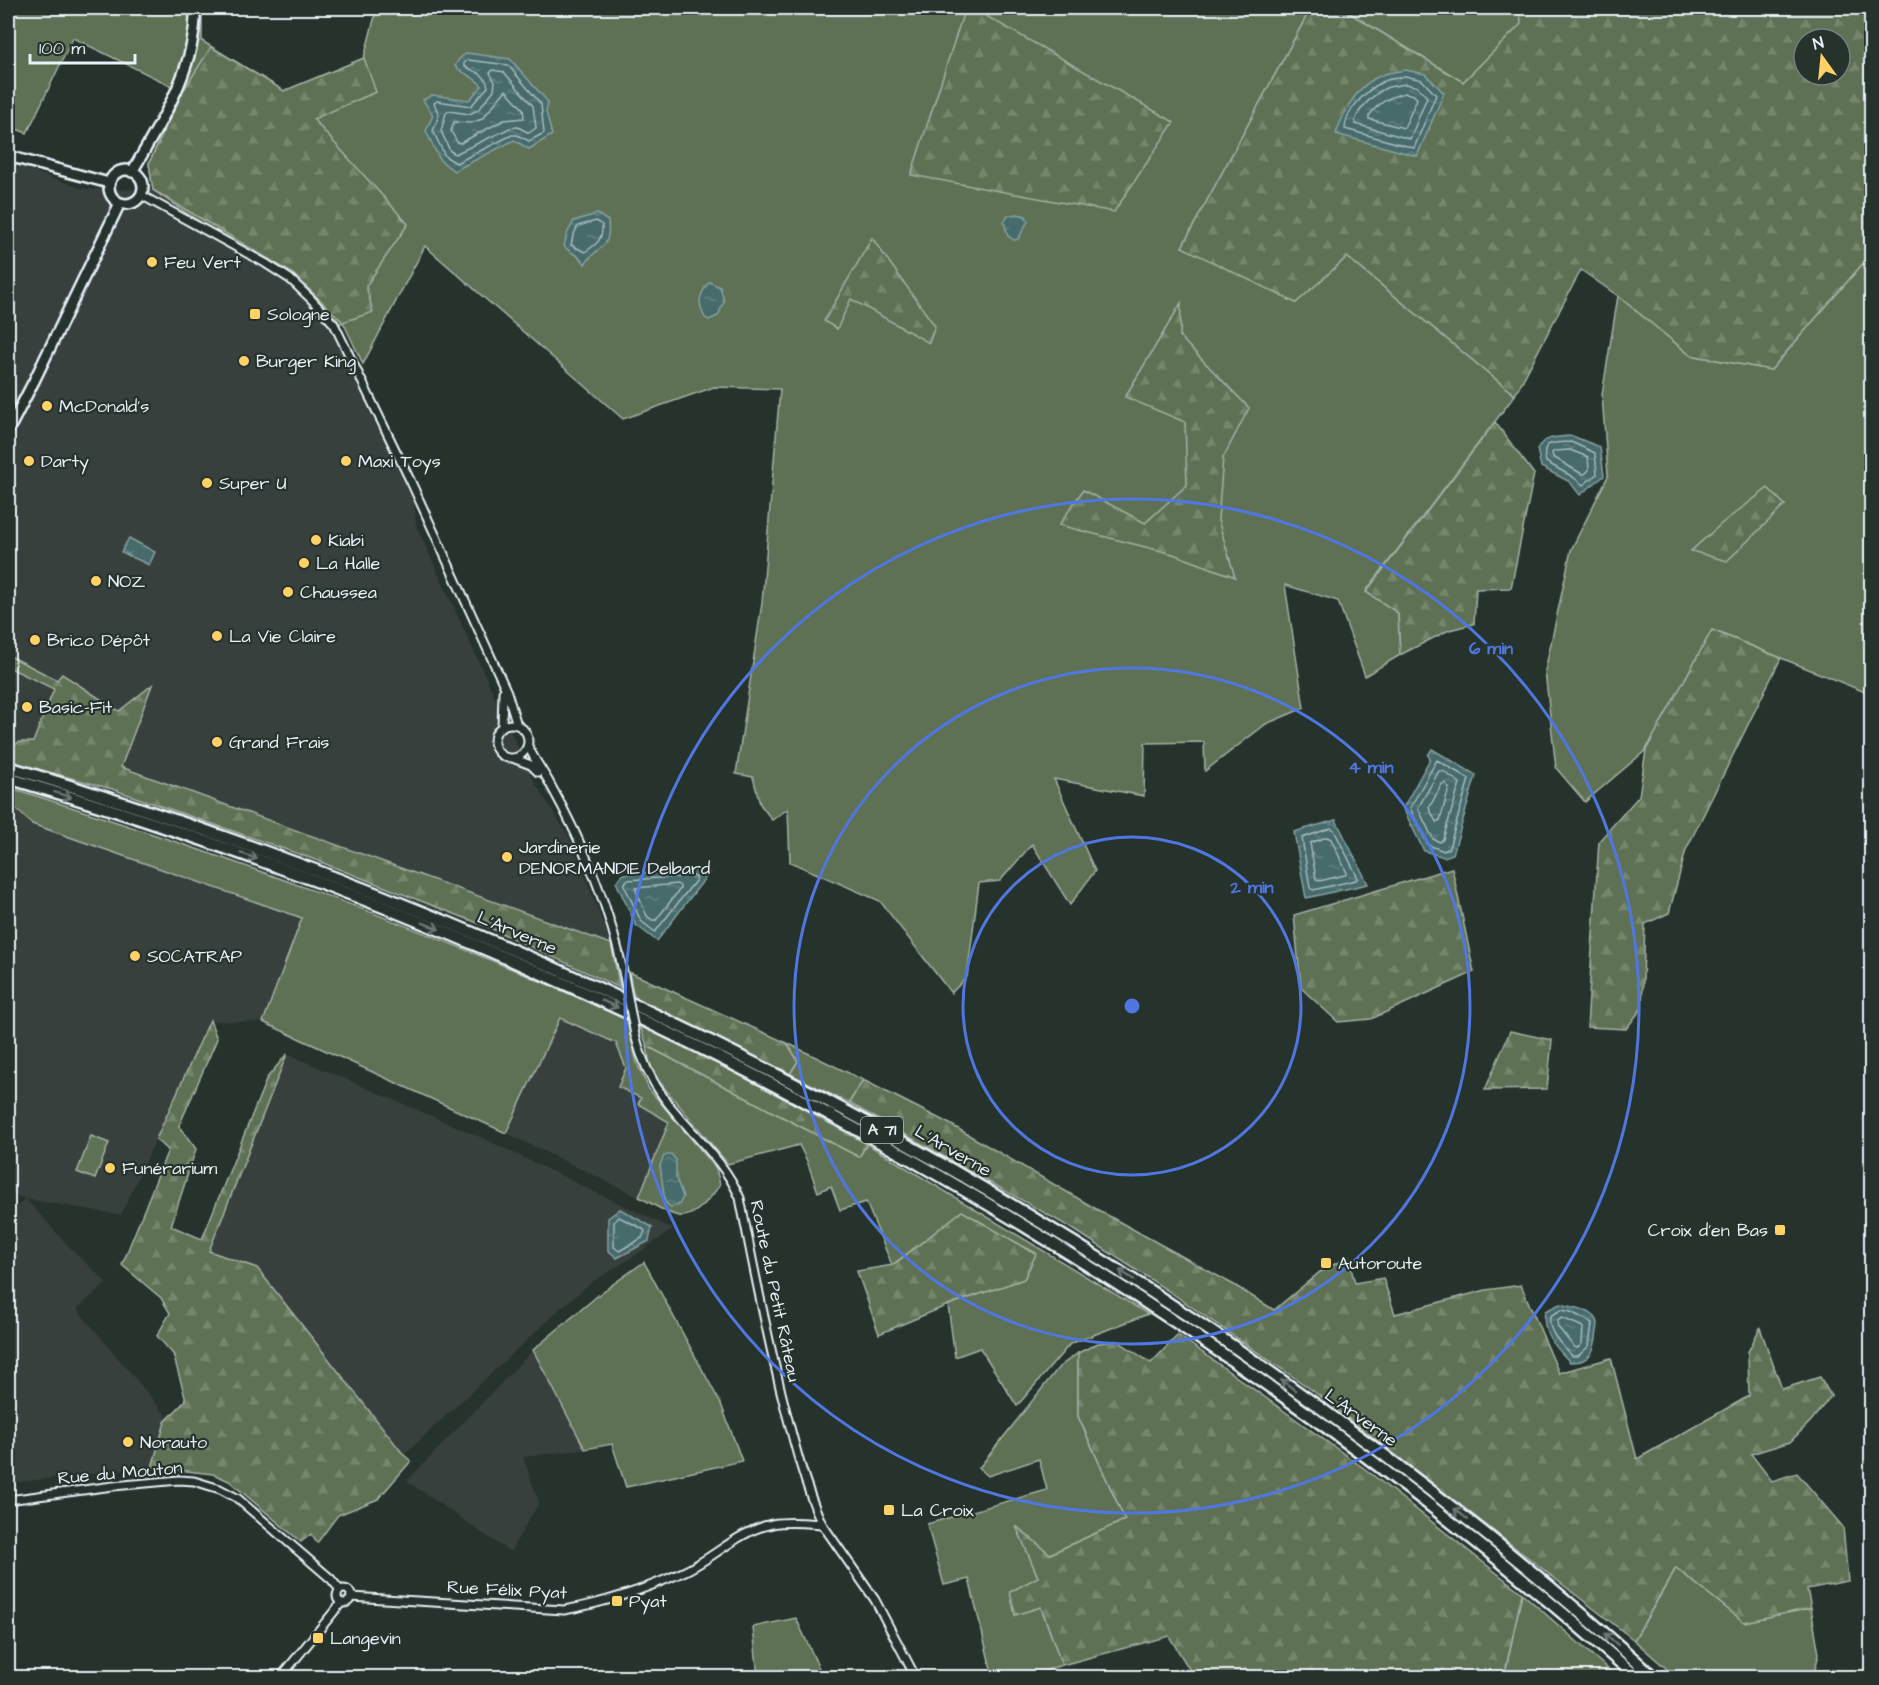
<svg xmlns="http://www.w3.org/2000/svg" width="1879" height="1685" viewBox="0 0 1879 1685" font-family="'Architects Daughter',sans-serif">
	<defs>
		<pattern id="forest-firs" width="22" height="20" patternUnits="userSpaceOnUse" patternTransform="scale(1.5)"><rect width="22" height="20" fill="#5f7154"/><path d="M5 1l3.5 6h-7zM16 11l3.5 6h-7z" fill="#76866d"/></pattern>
		<pattern id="water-ripples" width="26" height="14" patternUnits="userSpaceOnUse" patternTransform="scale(1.5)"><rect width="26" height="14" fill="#466b6b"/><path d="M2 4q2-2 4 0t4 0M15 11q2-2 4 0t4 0" fill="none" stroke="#618181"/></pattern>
	</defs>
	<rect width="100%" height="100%" fill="#26332d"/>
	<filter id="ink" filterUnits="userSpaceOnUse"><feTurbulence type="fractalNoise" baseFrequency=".0167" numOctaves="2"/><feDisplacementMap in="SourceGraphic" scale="12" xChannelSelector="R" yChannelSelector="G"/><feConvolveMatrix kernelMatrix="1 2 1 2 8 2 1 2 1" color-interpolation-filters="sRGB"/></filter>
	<g filter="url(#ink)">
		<g fill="#373f3e">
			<path d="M8,162L83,189L153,190L286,282L336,326L414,500L416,525L532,778L571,840L611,944L33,742H20L8,748Z"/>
			<path d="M8,801L32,824L302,918L263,1022L210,1021L121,1215L26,1199L72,1250L107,1283L77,1309L169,1419L165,1422L152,1467L8,1483V1215L25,1199L8,1192Z"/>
			<path d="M560,1018L616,1043L626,1068L641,1098L638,1104L670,1122L639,1197L506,1133Z"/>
			<path d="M287,1054L478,1136L673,1229L636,1255L592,1282L562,1307L404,1455L257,1269L209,1251Z"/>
			<path d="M533,1350L585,1449L523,1457L539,1502L510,1552L407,1481Z"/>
		</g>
		<g fill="#5f7154" stroke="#a4b1a6" stroke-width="1.5">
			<path d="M8,8H202V41L284,91L364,58L377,8H1311L1182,247L1347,257L1515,395L1366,591L1398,613L1400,655L1365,676L1338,601L1285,585L1304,708L1266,724L1205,771L1204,742L1145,743L1144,796L1054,779L1095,871L1070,905L1032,844L1000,881L979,883L967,977L951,993L880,901L790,862L788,809L772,820L760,804L753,777L736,774L762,603L780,389L714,387L623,419L425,246L363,364L343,322L336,326L286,282L153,190L149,163L182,91L73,38L27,133L8,126Z"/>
			<path d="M1341,8H1520L1522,24L1463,82Z"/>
			<path d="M1871,254V696L1870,694L1712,630L1646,750L1585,802L1556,768L1545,671L1571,550L1608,476L1602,395L1618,296L1690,355L1771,370Z"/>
			<path d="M8,787C218,853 426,927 627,1020L637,1063L649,1089L716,1168L720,1185C712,1196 695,1219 679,1216C667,1214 650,1202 639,1197L669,1122L638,1104L641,1098L618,1087L626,1068L616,1043L560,1018L506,1133L263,1022L302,918L32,824L8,801Z"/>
			<path d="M787,1043L863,1080L849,1103L790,1074L798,1061Z"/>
			<path d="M647,1046L859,1157L867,1144L1148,1314L1070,1344L1017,1406L980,1348L955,1357L948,1305L1024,1279L1036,1253L961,1213L892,1265L866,1202L840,1210L831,1186L818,1192L807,1161L799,1145L728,1164L651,1072Z"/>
			<path d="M91,1136L109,1143L95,1179L77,1172Z"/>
			<path d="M644,1262L721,1404L742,1461L626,1487L612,1444L585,1449L533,1350L602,1292Z"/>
			<path d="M1078,1353V1416L1125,1520L1050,1554L1017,1527L1038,1577L1041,1607L1062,1665L1025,1677H993L969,1579L944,1585L927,1524L1047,1490L1039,1459L988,1476L979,1468L1059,1367Z"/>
			<path d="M1676,1568L1744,1622L1811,1608L1819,1654L1813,1677L1714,1678L1711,1675L1708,1677H1676L1634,1640Z"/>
			<path d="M1522,1593L1617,1677L1504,1678Z"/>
			<path d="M796,1618L823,1677H758L753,1627Z"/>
		</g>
		<g fill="url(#forest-firs)" stroke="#a4b1a6" stroke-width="1.5" fill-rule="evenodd">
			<path d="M965,8H972L1174,122L1114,212L911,175Z"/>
			<path d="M1311,8H1341L1463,82L1521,24L1520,8H1871V254L1771,370L1690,355L1618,296L1581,270L1515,395L1347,257L1296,303L1182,247ZM1804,39H1840V75H1804Z"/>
			<path d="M211,47L284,91L364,58L376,92L313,119L408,224L366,286L373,312L343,322L292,273L153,190L149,163L183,91Z"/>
			<path d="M872,238L935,326L929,343L851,299L837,329L824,321Z"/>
			<path d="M1181,303L1180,337L1249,408L1223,458L1218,520L1235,577L1173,554L1059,525L1083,490L1145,523L1187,485L1185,422L1125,397Z"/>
			<path d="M1495,422L1534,474L1511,588L1476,589L1474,624L1449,630L1400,655L1398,613L1366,592Z"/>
			<path d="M1768,488L1785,505L1727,561L1691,551L1721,524Z"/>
			<path d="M1712,630L1781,658L1686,850L1669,913L1645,924L1642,1008L1626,1029L1587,1027L1599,841L1639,796L1646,750Z"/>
			<path d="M8,655L57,680L62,674L119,711L152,685L121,767L611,944L620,988L488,927L310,858L112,789L8,761V748L20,742H33L54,689L8,667Z"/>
			<path d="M1452,868L1474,972L1371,1019L1338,1022L1301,988L1294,915Z"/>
			<path d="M629,972L787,1043L798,1061L790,1074L634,997Z"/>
			<path d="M210,1020L217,1039L179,1126L196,1149L171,1226L202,1239L267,1078L287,1054L209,1251L257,1268L404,1455L411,1461L378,1499L338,1515L317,1543L311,1534L301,1542L229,1481L213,1474L152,1467L165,1422L186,1400L173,1354L157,1336L170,1313L161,1298L122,1265L168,1150L156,1139Z"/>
			<path d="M639,1024L758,1084L867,1144L859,1157L647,1046Z"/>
			<path d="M1510,1031L1552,1040L1547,1089L1485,1090Z"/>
			<path d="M863,1080L948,1123L1098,1210L1234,1285L1274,1310L1320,1272L1348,1257L1355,1283L1383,1278L1395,1314L1486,1290L1521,1285L1559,1373L1611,1358L1637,1459L1749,1396L1748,1352L1760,1328L1782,1389L1820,1377L1831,1396L1811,1421L1790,1442L1751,1454L1772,1481L1797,1473L1843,1527L1848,1581L1807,1589L1811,1608L1744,1622L1676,1568L1634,1640L1312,1390L1170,1292L1073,1229L849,1103Z"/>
			<path d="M962,1211L1036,1254L1024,1279L948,1305L879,1334L857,1271L893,1265Z"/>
			<path d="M1178,1335L1365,1469L1522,1593L1504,1677H1194L1169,1636L1062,1665L1041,1607L1015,1615L1010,1592L1038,1577L1016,1526L1050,1554L1125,1520L1078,1416V1353L1098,1343L1118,1341L1151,1363Z"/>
		</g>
		<g fill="url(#water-ripples)" stroke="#87a1a3" stroke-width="1.5">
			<path d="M467,53L510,59L548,102L546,112L552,135L529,149L514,140L454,171L440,160L426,131L433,115L423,100L432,95L469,100L482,86C474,76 464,75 455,66L459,59Z"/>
			<path d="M1405,70L1425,74L1444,93L1417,156L1336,134C1344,110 1357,85 1382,75C1389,72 1398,72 1405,70Z"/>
			<path d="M597,214L608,221C611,251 599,243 585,264C580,254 570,254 564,246L567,234L574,221Z"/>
			<path d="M1017,214L1026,216L1028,221L1018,239L1014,240L1008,236L1004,222L1008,216Z"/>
			<path d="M709,282L720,287L724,301L718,316L709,320L705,318C697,303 699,295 709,282Z"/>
			<path d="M1572,436L1600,447L1604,476L1580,495L1570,482L1541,467L1537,449C1544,436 1558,437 1572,436Z"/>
			<path d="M129,538L155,552L149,565L121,552Z"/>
			<path d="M1432,749L1476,775L1453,854L1444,857L1424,851L1403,808L1430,759L1428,755Z"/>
			<path d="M1336,820L1368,884L1306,898L1294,832Z"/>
			<path d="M702,869L709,873L657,941L636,925L616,882L624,874Z"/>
			<path d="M671,1154L676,1160V1178L683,1197L679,1205L671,1207L665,1202L660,1165L664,1156Z"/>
			<path d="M620,1209L652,1227L649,1241L617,1258L608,1250V1218Z"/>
			<path d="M1560,1304C1570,1306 1588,1309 1595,1317C1599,1321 1598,1326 1597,1331C1595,1349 1592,1363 1570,1362C1556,1347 1541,1334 1545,1311Z"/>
		</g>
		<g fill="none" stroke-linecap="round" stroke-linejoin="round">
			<g stroke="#a7bbc0" stroke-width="1.5">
				<path d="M468,60L508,65L541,104L544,133L529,141L517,135H512L456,163L445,156L433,131L439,115L434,103L437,101L471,106L488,87C486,73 474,72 464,66V63Z"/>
				<path d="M493,70L504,72L533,106L536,128L529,133L518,127L510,128L455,154L450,151L441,131L446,113L449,111L469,114L478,110L494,90L495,82L490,73Z"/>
				<path d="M1405,76L1422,80L1436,95L1414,148L1345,129C1345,110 1366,91 1382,82C1388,79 1398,78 1405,76Z"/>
				<path d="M1406,84L1418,87L1427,97L1410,139L1355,124C1355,111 1374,94 1386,88C1392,86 1400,85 1406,84Z"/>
				<path d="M506,90L523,109L524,118L504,120L460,143L457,142L451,131L454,122L471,123L482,119Z"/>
				<path d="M1405,93L1414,95L1417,99L1404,128L1369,119V116C1378,103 1390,96 1405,93Z"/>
				<path d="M596,221L602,225C603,240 597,244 585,252L571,245L573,236L578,226Z"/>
				<path d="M1571,442L1595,453L1597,474L1583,485L1573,477L1546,462C1540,440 1553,443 1571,442Z"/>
				<path d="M1570,450L1588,457L1589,470L1585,474H1582L1553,457L1552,453L1554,451Z"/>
				<path d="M1437,760L1469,779L1449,848L1444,851L1428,845L1410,808Z"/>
				<path d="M1439,771H1443L1460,783L1443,839L1440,842L1433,839L1418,808Z"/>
				<path d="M1445,783L1449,788L1440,820L1436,822L1429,808L1442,784Z"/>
				<path d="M1331,828L1334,830L1358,878L1356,880L1313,890L1310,888L1302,838Z"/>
				<path d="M1327,837L1331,839L1347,873L1345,875L1319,881L1316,879L1310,843Z"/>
				<path d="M693,876L696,877V880L655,932L641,921L624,885L627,880Z"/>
				<path d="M677,884L680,886V889L656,920H652L647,916L635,888Z"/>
				<path d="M619,1217L643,1229L645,1231L642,1238L619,1251L614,1247V1222Z"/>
				<path d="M1561,1310L1571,1312L1592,1323L1589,1346L1578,1356H1572C1562,1345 1547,1332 1550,1316Z"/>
				<path d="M1562,1318L1583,1327L1582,1343L1578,1348L1574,1347L1558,1327L1557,1321Z"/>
			</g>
			<g stroke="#e8f1f8" stroke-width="11">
				<g id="tertiary">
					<path d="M141,195L265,263L290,279L311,299L334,324L411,482L507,692L517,725"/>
					<circle cx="511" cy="741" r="17"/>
					<path d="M502,727L503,692"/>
					<path d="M528,746C534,759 542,770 549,782C583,843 610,907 624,976"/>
					<path d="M515,759L531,765L538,772"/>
					<path d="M635,1035C641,1058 650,1079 664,1098C689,1132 724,1159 740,1198C753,1265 766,1331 782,1396C793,1439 804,1484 822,1524L875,1600L916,1678"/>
					<path d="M8,1500L113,1486L179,1480L194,1481L220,1489L237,1498L331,1579L340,1590"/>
					<circle cx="344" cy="1596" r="7"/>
					<path d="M351,1597L564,1610C604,1603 646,1589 683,1572C713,1559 738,1531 772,1524C788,1521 806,1523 822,1524"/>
					<path d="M280,1678L341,1603"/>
				</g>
			</g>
			<g stroke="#e8f1f8" stroke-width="14">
				<g id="primary">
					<path d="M8,156L109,183"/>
					<circle cx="126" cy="187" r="17"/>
					<path d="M132,172C161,122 197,67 195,8"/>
					<path d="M8,431L34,381L120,203"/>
				</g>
			</g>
			<g stroke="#e8f1f8" stroke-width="15">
				<g id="motorway">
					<path d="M8,767C617,948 1181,1252 1655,1678"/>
					<path d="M8,778C612,955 1166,1261 1638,1678"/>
				</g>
			</g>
			<use href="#tertiary" stroke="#26332d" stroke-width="7"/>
			<use href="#primary" stroke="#26332d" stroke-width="9"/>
			<use href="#motorway" stroke="#26332d" stroke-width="10"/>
			<g stroke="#e8f1f8" stroke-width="11" stroke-linecap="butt">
				<path id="tertiary-bridge" d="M624,976L635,1035"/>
			</g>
			<use href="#tertiary-bridge" stroke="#26332d" stroke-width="7"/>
		</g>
		<defs><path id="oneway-shaft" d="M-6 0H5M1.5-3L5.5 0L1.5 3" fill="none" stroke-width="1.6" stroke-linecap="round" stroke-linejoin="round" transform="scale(1.5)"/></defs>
		<g stroke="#6a7674">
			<use href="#oneway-shaft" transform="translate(63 795) rotate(18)"/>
			<use href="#oneway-shaft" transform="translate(249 856) rotate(19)"/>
			<use href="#oneway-shaft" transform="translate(431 926) rotate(22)"/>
			<use href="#oneway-shaft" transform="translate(610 1004) rotate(24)"/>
			<use href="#oneway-shaft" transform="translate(1127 1275) rotate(-147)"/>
			<use href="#oneway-shaft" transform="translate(1288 1385) rotate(-144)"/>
			<use href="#oneway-shaft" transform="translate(1461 1514) rotate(-141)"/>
			<use href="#oneway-shaft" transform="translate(1611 1639) rotate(-139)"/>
		</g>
	</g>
	<g fill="none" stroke="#5077e0" stroke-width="3">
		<circle cx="1132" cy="1006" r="169"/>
		<circle cx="1132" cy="1006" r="338"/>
		<circle cx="1132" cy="1006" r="507"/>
	</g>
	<g fill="#ffd166" stroke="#26332d" stroke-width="2">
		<circle cx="152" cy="262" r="6"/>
		<rect x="249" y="308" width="12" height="12" rx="3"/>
		<circle cx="244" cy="361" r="6"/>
		<circle cx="47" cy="406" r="6"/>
		<circle cx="29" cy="461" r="6"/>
		<circle cx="346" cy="461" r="6"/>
		<circle cx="207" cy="483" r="6"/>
		<circle cx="316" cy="540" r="6"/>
		<circle cx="304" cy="563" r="6"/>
		<circle cx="96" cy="581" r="6"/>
		<circle cx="288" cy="592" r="6"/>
		<circle cx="217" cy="636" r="6"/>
		<circle cx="35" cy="640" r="6"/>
		<circle cx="27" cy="707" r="6"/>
		<circle cx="217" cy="742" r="6"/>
		<circle cx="507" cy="857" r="6"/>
		<circle cx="135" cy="956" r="6"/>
		<circle cx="110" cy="1168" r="6"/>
		<rect x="1774" y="1224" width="12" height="12" rx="3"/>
		<rect x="1320" y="1257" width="12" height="12" rx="3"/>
		<circle cx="128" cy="1442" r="6"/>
		<rect x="883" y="1504" width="12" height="12" rx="3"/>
		<rect x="611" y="1595" width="12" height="12" rx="3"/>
		<rect x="312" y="1632" width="12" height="12" rx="3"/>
	</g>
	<g text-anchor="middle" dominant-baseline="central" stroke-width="4.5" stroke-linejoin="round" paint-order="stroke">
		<rect fill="#26332d" stroke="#aeb8bb" stroke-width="1.5" x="861" y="1117" width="42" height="26" rx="4.5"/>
		<g font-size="16" font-weight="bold" fill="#e8f1f8">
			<text x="882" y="1130">A 71</text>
		</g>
		<g font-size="18" fill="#e8f1f8" stroke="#26332d" text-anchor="start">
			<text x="164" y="262">Feu Vert</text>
			<text x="267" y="314">Sologne</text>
			<text x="256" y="361">Burger King</text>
			<text x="59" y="406">McDonald's</text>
			<text x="41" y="461">Darty</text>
			<text x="358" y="461">Maxi Toys</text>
			<text x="219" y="483">Super U</text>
			<text x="328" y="540">Kiabi</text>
			<text x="316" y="563">La Halle</text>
			<text x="108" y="581">NOZ</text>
			<text x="300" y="592">Chaussea</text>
			<text x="229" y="636">La Vie Claire</text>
			<text x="47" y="640">Brico Dépôt</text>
			<text x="39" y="707">Basic-Fit</text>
			<text x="229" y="742">Grand Frais</text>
			<text x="519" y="847">Jardinerie<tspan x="519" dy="21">DENORMANDIE Delbard</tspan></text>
			<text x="147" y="956">SOCATRAP</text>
			<text x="122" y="1168">Funérarium</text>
			<text x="1768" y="1230" text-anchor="end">Croix d'en Bas</text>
			<text x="1338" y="1263">Autoroute</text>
			<text x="140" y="1442">Norauto</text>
			<text x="901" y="1510">La Croix</text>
			<text x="629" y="1601">Pyat</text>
			<text x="330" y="1638">Langevin</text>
		</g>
		<g font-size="18" fill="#e8f1f8" stroke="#26332d">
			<text transform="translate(517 933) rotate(23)">L'Arverne</text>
			<text transform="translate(953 1151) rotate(30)">L'Arverne</text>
			<text transform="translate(775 1291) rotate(78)">Route du Petit Râteau</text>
			<text transform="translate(1361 1418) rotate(36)">L'Arverne</text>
			<text transform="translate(120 1473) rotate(-5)">Rue du Mouton</text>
			<text transform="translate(507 1590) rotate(3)">Rue Félix Pyat</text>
		</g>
	</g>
	<circle cx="1132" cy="1006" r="9" fill="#5077e0" stroke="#26332d" stroke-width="3"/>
	<g font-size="18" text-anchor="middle" font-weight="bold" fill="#5077e0" stroke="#26332d" stroke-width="4.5" stroke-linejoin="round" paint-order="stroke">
		<text x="1491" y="654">6 min</text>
		<text x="1371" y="773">4 min</text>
		<text x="1252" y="893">2 min</text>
	</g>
	<rect width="1879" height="1685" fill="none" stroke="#26332d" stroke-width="30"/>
	<rect x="15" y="15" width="1849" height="1655" fill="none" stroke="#e8f1f8" stroke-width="2" filter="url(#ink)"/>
	<g transform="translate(1822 57) rotate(345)"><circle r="28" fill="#26332d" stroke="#747f7e" stroke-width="1.5"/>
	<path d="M0-4.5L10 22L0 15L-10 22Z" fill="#ffd166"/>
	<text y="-9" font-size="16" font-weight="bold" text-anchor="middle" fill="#e8f1f8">N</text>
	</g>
	<path d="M30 54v9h105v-9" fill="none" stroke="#e8f1f8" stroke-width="3"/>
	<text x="39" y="54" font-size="18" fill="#e8f1f8" stroke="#26332d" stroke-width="4.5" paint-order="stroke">100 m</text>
</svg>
